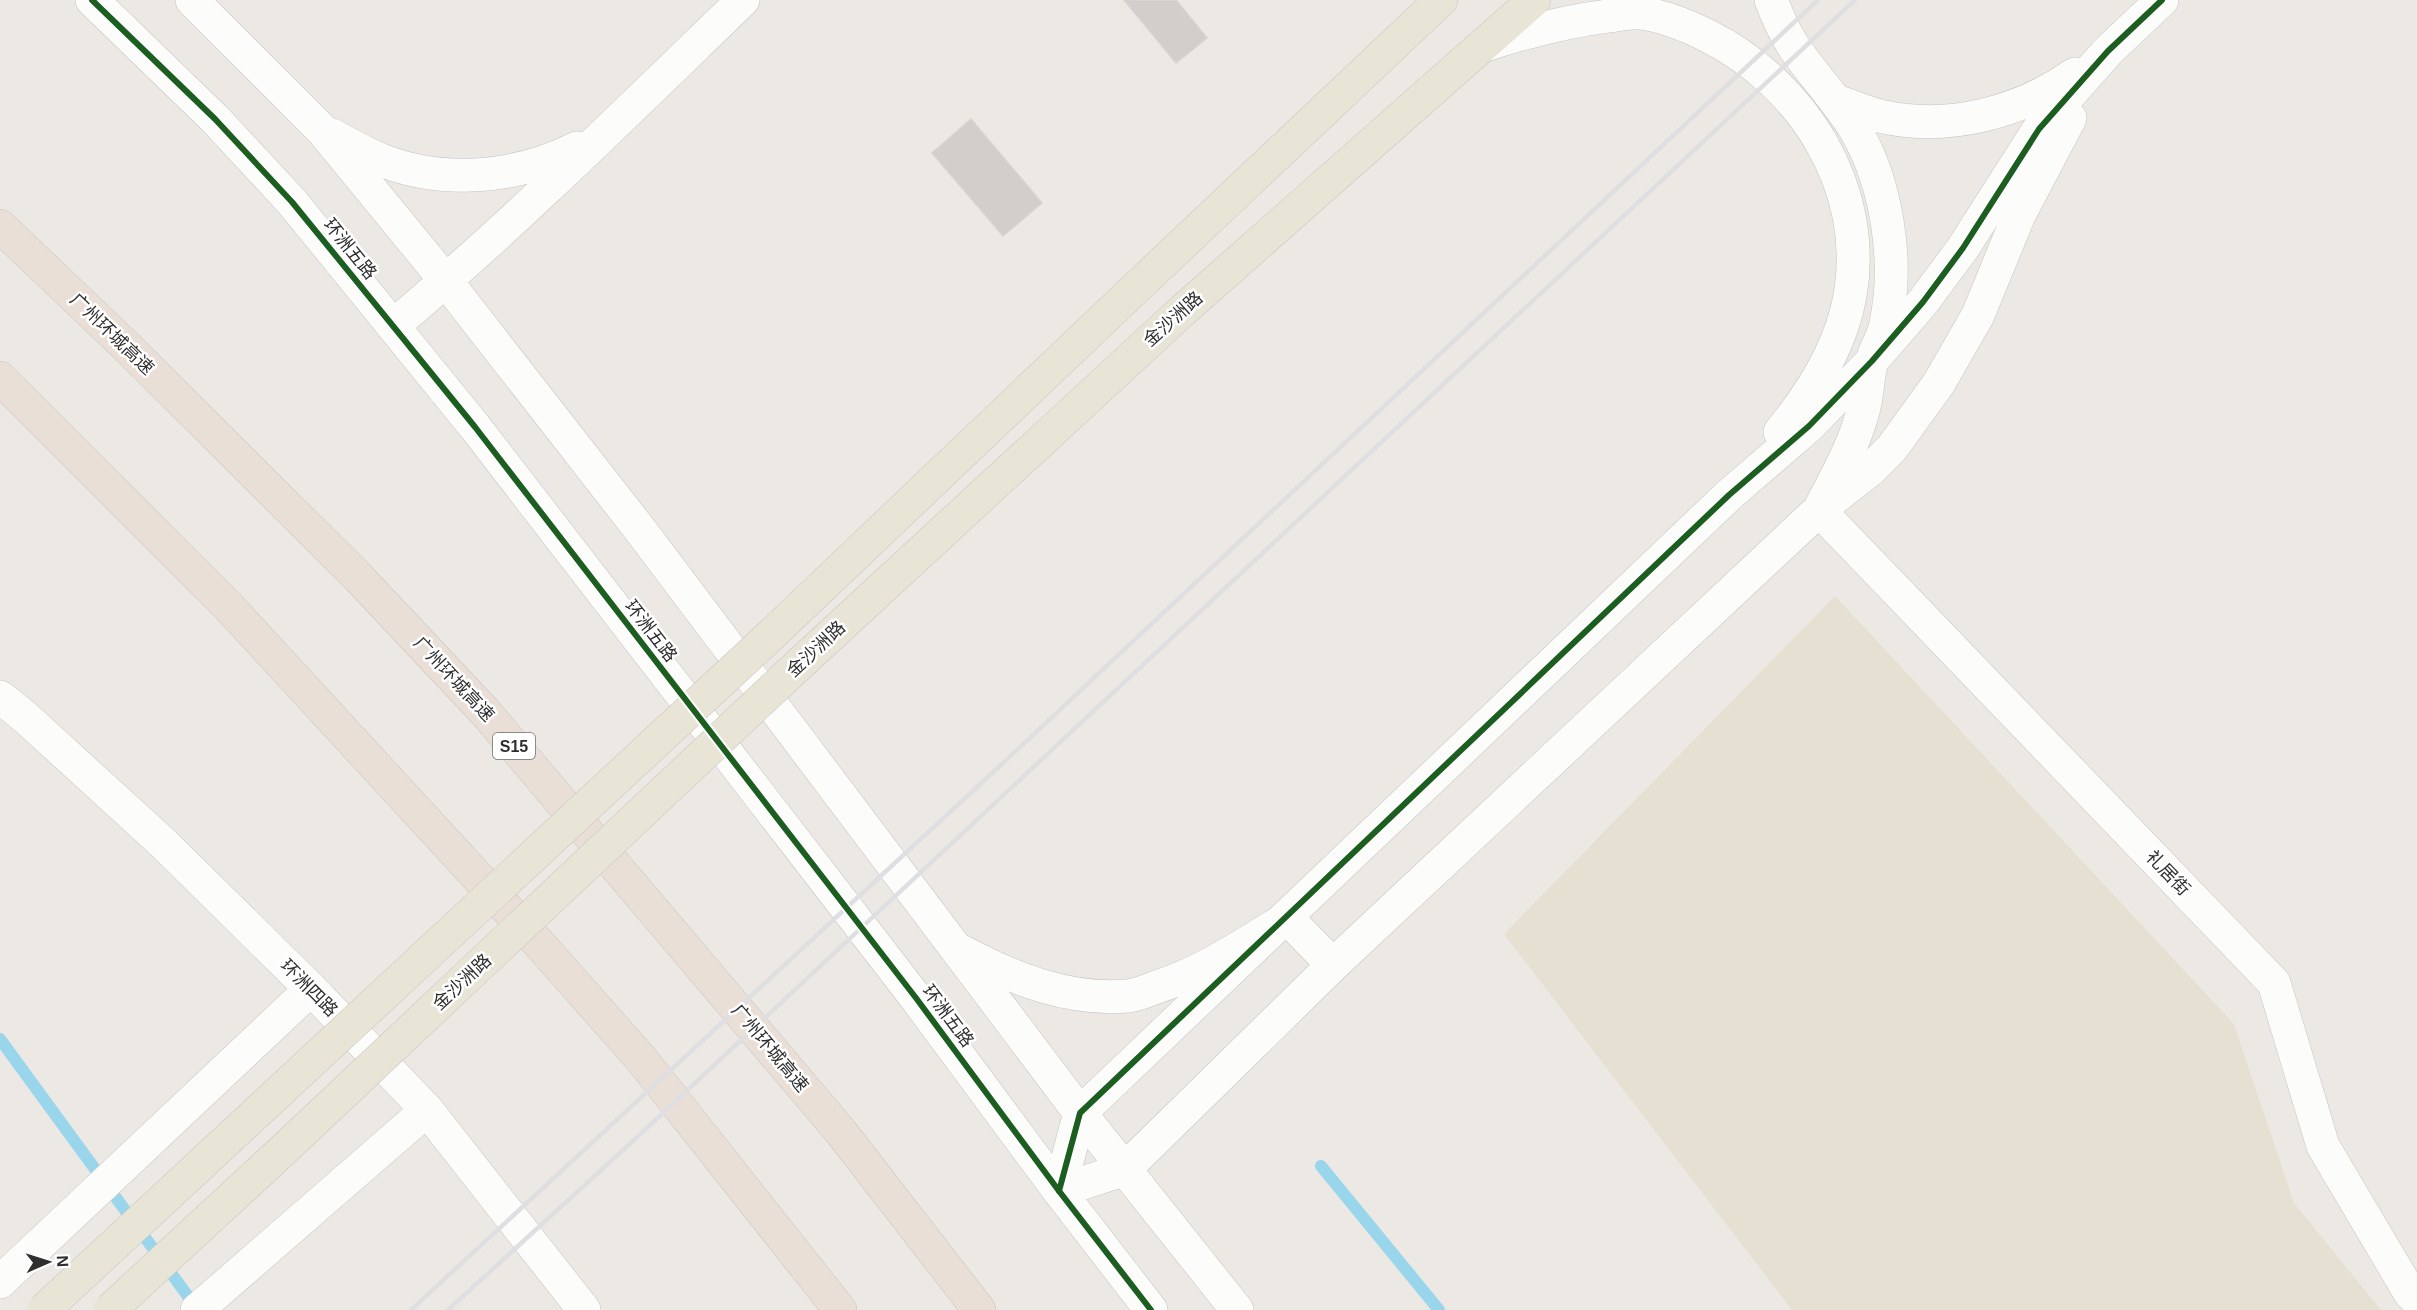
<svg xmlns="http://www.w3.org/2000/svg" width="2417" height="1310" viewBox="0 0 2417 1310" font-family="Helvetica,'Noto Sans SC',sans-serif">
	<rect width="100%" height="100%" fill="#ece8e4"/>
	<path fill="#e6e0d3" d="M1835,596L2234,1024L2294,1203L2381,1310H1792L1504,934Z"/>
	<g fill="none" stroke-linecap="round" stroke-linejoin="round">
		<g stroke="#99d6ec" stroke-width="12">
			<path d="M0,1039L198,1310"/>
			<path d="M1321,1166L1439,1310"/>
		</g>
	</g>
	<g fill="#d1cecb" stroke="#d7d4d0" stroke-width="1.5">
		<path d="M1124,0H1176L1207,38L1176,63Z"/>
		<path d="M971,119L1042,203L1003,236L932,153Z"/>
	</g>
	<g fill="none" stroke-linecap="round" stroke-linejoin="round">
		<g stroke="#c5c4c5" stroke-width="34">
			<path id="minor" d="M1819,510L2274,983L2323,1146L2410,1293L2417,1300"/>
		</g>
		<g stroke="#c5c4c5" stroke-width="34">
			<g id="tertiary">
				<path d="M92,0L215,119L292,202L393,326L475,427L916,998L1059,1191L1151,1310"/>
				<path d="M192,0L322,130L446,281L641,531L1080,1113L1237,1310"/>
				<path d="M1485,45C1525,32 1566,21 1608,16C1618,15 1630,12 1640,13C1664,16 1686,25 1708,36C1803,84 1869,188 1850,296C1841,346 1812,393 1780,432"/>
				<path d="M1836,101C1852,106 1868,114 1884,117C1950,131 2021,112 2075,74"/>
				<path d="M332,135C348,144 364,153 381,160C444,185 517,178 577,148"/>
				<path d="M393,326C515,223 628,111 743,0"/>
				<path d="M1828,503L1870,470L1892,448L1939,383L1978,315L2019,215L2070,118"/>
				<path d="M0,697L25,717L163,843L311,989L427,1110L584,1310"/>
				<path d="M963,952C1014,979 1069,1001 1128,996C1137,995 1146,991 1154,988C1202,973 1245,944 1287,918L1333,965"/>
				<path d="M1059,1191L1080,1113L1729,495L1809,426L1872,361L1923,302L1963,248L2039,129L2108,51L2162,0"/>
				<path d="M1059,1191L1125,1169L1333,965L1819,510C1835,479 1854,446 1863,411C1868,395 1867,377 1872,361C1875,348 1884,337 1886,323C1899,262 1887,183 1855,129C1838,102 1816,78 1798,53C1786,37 1778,18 1771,0"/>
				<path d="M0,1282L311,989"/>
				<path d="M197,1310L427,1110"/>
			</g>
		</g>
		<g stroke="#c6c5c4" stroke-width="34">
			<g id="primary">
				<path d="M1139,285L1441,0"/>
				<path d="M1181,312L1534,0"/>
			</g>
		</g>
		<g stroke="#c6c5c4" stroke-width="34">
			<g id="motorway">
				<path d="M0,226L126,346L358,577L486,713L841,1132L979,1310"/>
				<path d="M0,378L229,607L543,948L642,1060L840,1310"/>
			</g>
		</g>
		<use href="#minor" stroke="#fcfcfb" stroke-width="33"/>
		<use href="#tertiary" stroke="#fcfcfb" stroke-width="33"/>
		<use href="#primary" stroke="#e8e4d6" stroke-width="33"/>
		<use href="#motorway" stroke="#eadfd6" stroke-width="33"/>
		<g stroke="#dfdfe1" stroke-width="4.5">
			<path d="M411,1310L1002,764L1818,0"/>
			<path d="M448,1310L634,1140L1855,0"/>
		</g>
		<g stroke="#c6c5c4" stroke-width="34" stroke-linecap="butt">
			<g id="primary-bridge">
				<path d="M44,1310L770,636L1139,285"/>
				<path d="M110,1310L280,1153L792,671L1181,312"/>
			</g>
		</g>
		<use href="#primary-bridge" stroke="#e8e4d6" stroke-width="33"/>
		<g stroke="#fff" stroke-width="10">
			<g id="cycleway">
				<path d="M92,0L215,119L292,202L393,326L475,427L916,998L1059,1191L1151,1310"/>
				<path d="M1059,1191L1080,1113L1729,495L1809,426L1872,361L1923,302L1963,248L2039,129L2108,51L2162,0"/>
			</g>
		</g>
		<use href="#cycleway" stroke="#1b5e20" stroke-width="6"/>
	</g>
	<g text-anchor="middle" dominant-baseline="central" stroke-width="5" stroke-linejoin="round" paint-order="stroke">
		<rect fill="#fff" stroke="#6d6d6d" stroke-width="1.5" x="493" y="733" width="42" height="26" rx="4.5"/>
		<g font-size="16" font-weight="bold" fill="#2e2e2e">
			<text x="514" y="746">S15</text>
		</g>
		<g font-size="18" fill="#2e2e2e" stroke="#fff">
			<text transform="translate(350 249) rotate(51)">环洲五路</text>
			<text transform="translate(1173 319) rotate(-42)">金沙洲路</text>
			<text transform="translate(112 334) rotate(44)">广州环城高速</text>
			<text transform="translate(651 631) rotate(52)">环洲五路</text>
			<text transform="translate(816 649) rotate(-43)">金沙洲路</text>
			<text transform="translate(454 679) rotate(47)">广州环城高速</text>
			<text transform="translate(2168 873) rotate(46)">礼居街</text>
			<text transform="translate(462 982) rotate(-43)">金沙洲路</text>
			<text transform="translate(309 988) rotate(45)">环洲四路</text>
			<text transform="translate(948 1016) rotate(53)">环洲五路</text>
			<text transform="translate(770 1048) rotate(50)">广州环城高速</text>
		</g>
	</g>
	<g transform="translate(48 1262) rotate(87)" stroke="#ffffff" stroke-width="4.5" paint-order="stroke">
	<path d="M0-4.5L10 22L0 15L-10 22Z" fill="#2e2e2e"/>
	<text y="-9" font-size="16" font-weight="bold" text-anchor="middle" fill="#2e2e2e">N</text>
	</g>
</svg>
